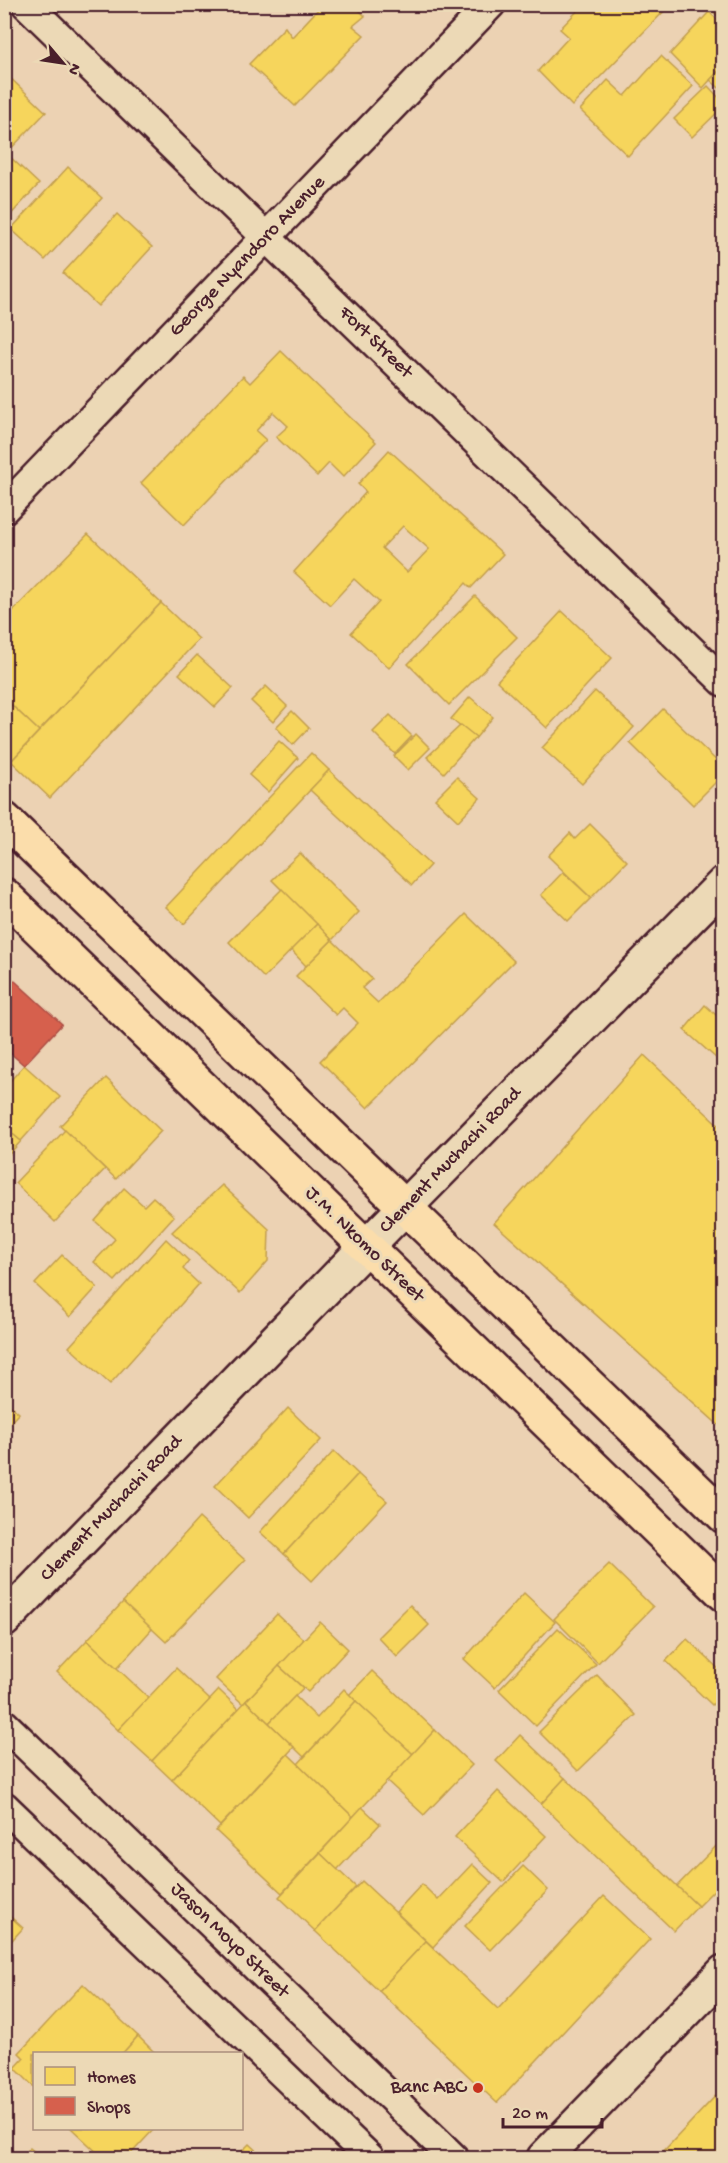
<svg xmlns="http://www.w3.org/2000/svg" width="728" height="2163" viewBox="0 0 728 2163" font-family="'Gochi Hand',sans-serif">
	<rect width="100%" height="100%" fill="#ecd2b3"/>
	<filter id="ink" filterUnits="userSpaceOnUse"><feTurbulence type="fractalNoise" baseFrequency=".0167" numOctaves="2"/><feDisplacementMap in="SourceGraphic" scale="12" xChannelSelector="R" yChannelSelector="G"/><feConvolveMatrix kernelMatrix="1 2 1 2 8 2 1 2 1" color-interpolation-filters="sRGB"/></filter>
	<g filter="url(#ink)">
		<g fill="#f6d55c" stroke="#c29e4d" stroke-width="1.5" fill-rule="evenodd">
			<path d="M323,4H353L365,16L353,26L364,35L295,106L249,64L285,27L292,37Z"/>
			<path d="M584,4H671L572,106L538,71L569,37L560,29Z"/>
			<path d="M705,4H724V22Z"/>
			<path d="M709,12L724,26V65L703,88L670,54Z"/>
			<path d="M661,56L693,86L628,156L580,110L608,80L625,96Z"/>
			<path d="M724,66V92L710,80Z"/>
			<path d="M4,72L46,112L4,156Z"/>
			<path d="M708,86L724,103V106L692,137L674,119Z"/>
			<path d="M8,155L39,184L4,222V159Z"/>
			<path d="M68,167L102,198L45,260L11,229Z"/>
			<path d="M117,214L152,247L98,306L63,273Z"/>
			<path d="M281,351L376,442L343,477L329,463L317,476L276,437L288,426L273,412L256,431L266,440L184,525L141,483L243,376L250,383Z"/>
			<path d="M389,450L503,554L471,588L466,583L389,668L351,633L379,602L354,579L330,605L294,572L366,492L358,484ZM403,526L429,549L407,572L382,548Z"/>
			<path d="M88,534L161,603L39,731L4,698V620Z"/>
			<path d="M475,596L517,637L449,705L408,664Z"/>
			<path d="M161,603L199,639L50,798L11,761Z"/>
			<path d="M562,611L612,658L547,728L497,681Z"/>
			<path d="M197,655L233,688L215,707L179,674Z"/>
			<path d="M266,686L287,706L273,722L251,701Z"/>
			<path d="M595,691L634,727L582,784L542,748Z"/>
			<path d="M470,697L493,717L475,739L451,719Z"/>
			<path d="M4,698L39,731L11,761L4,755Z"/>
			<path d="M663,709L724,768V774L693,805L630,743Z"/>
			<path d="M292,711L309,728L293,745L276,727Z"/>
			<path d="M390,715L412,736L395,754L373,732Z"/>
			<path d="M461,725L476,737L444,773L427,757Z"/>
			<path d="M416,734L430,748L408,770L394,756Z"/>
			<path d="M279,741L298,758L268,792L249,775Z"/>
			<path d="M311,753L329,770L184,924L166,907Z"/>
			<path d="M329,770L430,865L412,885L310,790Z"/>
			<path d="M457,777L480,798L458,821L435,799Z"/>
			<path d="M590,824L627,861L591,898L548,856L570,833L575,839Z"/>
			<path d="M300,853L359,912L332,940L272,880Z"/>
			<path d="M563,872L591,898L568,921L541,895Z"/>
			<path d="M282,889L317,924L264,978L229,942Z"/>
			<path d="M466,914L514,961L368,1108L320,1061L358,1023L343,1008L336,1015L296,976L332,940L372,979L362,988L378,1003Z"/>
			<path d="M317,924L332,940L306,966L291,950Z"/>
			<path d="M705,1005L724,1022V1065L684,1030Z"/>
			<path d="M644,1055L724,1130V1430L494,1223Z"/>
			<path d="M24,1065L60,1097L21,1141L4,1127V1088Z"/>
			<path d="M106,1078L161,1131L116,1179L60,1126Z"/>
			<path d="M4,1127L21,1141L4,1160Z"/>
			<path d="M65,1130L105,1169L55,1222L15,1183Z"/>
			<path d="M222,1185L269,1229L268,1261L240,1293L172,1232Z"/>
			<path d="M124,1188L144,1206L153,1197L174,1216L115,1281L94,1262L115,1239L95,1221Z"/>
			<path d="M166,1239L189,1261L183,1269L199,1284L110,1384L69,1347Z"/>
			<path d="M62,1255L97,1287L70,1317L35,1284Z"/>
			<path d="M4,1400L19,1413L4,1429Z"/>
			<path d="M288,1408L321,1440L248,1518L215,1486Z"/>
			<path d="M334,1451L358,1474L284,1554L260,1532Z"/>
			<path d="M358,1474L387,1501L312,1581L284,1554Z"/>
			<path d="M199,1518L245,1560L166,1642L123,1602Z"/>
			<path d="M609,1564L653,1607L598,1663L554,1619Z"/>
			<path d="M524,1593L555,1622L495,1688L464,1659Z"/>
			<path d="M123,1602L152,1629L117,1668L87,1640Z"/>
			<path d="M410,1605L429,1625L397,1657L378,1637Z"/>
			<path d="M277,1614L304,1640L243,1704L216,1679Z"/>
			<path d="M320,1622L348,1649L308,1692L279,1666Z"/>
			<path d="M558,1628L596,1664L536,1726L499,1690Z"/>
			<path d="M687,1639L724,1674V1693L712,1705L666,1661Z"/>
			<path d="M87,1640L149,1698L118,1730L57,1672Z"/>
			<path d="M279,1666L303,1688L269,1723L246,1701Z"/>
			<path d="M176,1668L210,1700L152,1761L118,1730Z"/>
			<path d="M372,1671L435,1730L413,1754L349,1695Z"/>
			<path d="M597,1675L636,1715L578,1771L539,1732Z"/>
			<path d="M344,1689L356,1701L304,1757L269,1723L295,1696L317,1718Z"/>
			<path d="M219,1690L239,1709L172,1780L152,1761Z"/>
			<path d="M246,1701L294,1747L220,1826L172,1780Z"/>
			<path d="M356,1701L413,1754L353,1817L298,1764Z"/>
			<path d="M435,1730L472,1765L424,1815L387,1781Z"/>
			<path d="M520,1735L565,1778L541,1804L496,1761Z"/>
			<path d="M288,1754L353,1817L282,1893L216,1831Z"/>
			<path d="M565,1778L698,1906L674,1931L541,1804Z"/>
			<path d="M498,1791L546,1836L503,1882L455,1837Z"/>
			<path d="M362,1807L380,1824L337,1870L320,1853Z"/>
			<path d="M724,1838V1880L698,1906L677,1886Z"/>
			<path d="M320,1853L356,1887L315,1931L279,1897Z"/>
			<path d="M472,1864L492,1883L433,1947L396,1912L422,1884L438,1900Z"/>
			<path d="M523,1866L548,1890L490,1950L465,1926Z"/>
			<path d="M362,1881L426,1941L379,1991L315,1931Z"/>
			<path d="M604,1896L650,1939L497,2103L379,1991L426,1941L498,2009Z"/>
			<path d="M4,1911L23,1928L4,1949Z"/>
			<path d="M83,1984L138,2036L122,2054H34V2087L15,2068L24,2058L19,2053Z"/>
			<path d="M138,2036L156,2054H122Z"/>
			<path d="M724,2087V2158H657Z"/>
			<path d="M71,2128H155L127,2158H103Z"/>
			<path d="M249,2144L264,2158H235Z"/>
			<path d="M30,2148L42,2158H20Z"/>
		</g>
		<path fill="#d6604d" stroke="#ac4c43" stroke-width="1.5" d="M4,971L62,1024L24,1065L9,1052L4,1057Z"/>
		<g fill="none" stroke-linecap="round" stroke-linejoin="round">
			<g stroke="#4a1f2b" stroke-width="33">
				<g id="street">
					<path d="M26,4L724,682"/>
					<path d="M4,509L491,4"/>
					<path d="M4,1724L454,2158"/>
					<path d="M4,1806L370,2158"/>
				</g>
			</g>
			<g stroke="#4a1f2b" stroke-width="38">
				<g id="secondary">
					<path d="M4,1620L366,1247L724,883"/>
					<path d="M544,2158L724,1972"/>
				</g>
			</g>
			<g stroke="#4a1f2b" stroke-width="38">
				<g id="highway">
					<path d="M4,819L724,1516"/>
					<path d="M4,895L724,1594"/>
				</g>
			</g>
			<use href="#street" stroke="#ecd9b6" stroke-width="28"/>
			<use href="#secondary" stroke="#ecd9b6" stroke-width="33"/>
			<use href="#highway" stroke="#fbddab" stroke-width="33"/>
		</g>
	</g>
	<circle fill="#c8321e" stroke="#ecd9b6" stroke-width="2" cx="478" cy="2088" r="6"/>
	<g text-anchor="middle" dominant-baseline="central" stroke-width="6" stroke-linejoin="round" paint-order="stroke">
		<g font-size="20" fill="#4a1f2b" stroke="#ecd9b6">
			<text transform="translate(248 257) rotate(-46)">George Nyandoro Avenue</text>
			<text transform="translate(375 343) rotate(44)">Fort Street</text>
			<text transform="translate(451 1161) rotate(-46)">Clement Muchachi Road</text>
			<text transform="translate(364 1245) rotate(44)">J.M. Nkomo Street</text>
			<text transform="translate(112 1509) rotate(-46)">Clement Muchachi Road</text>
			<text transform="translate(229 1941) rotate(44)">Jason Moyo Street</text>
		</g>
		<g font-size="20" fill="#4a1f2b" stroke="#ecd9b6" text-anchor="end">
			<text x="466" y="2088">Banc ABC</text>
		</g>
	</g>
	<rect width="728" height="2163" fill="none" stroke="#ecd9b6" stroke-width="24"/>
	<rect x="12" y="12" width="704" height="2139" fill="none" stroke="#4a1f2b" stroke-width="2" filter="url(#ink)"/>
	<rect x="33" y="2052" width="210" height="78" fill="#ecd9b6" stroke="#ab8f7e" stroke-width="1.5"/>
	<rect x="45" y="2067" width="30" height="18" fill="#f6d55c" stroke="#ab8f7e" stroke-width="1.5"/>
	<text x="87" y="2082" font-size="18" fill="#4a1f2b">Homes</text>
	<rect x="45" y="2097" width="30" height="18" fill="#d6604d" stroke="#ab8f7e" stroke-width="1.5"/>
	<text x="87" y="2112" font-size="18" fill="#4a1f2b">Shops</text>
	<g transform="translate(63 63) rotate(119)" stroke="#ecd9b6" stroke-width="4.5" paint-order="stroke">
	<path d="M0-4.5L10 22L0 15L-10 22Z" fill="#4a1f2b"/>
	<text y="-9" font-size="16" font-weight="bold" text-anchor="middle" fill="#4a1f2b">N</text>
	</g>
	<path d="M503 2118v9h99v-9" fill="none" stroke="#4a1f2b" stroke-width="3"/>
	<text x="512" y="2118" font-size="18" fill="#4a1f2b" stroke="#ecd9b6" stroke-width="4.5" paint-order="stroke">20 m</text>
</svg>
